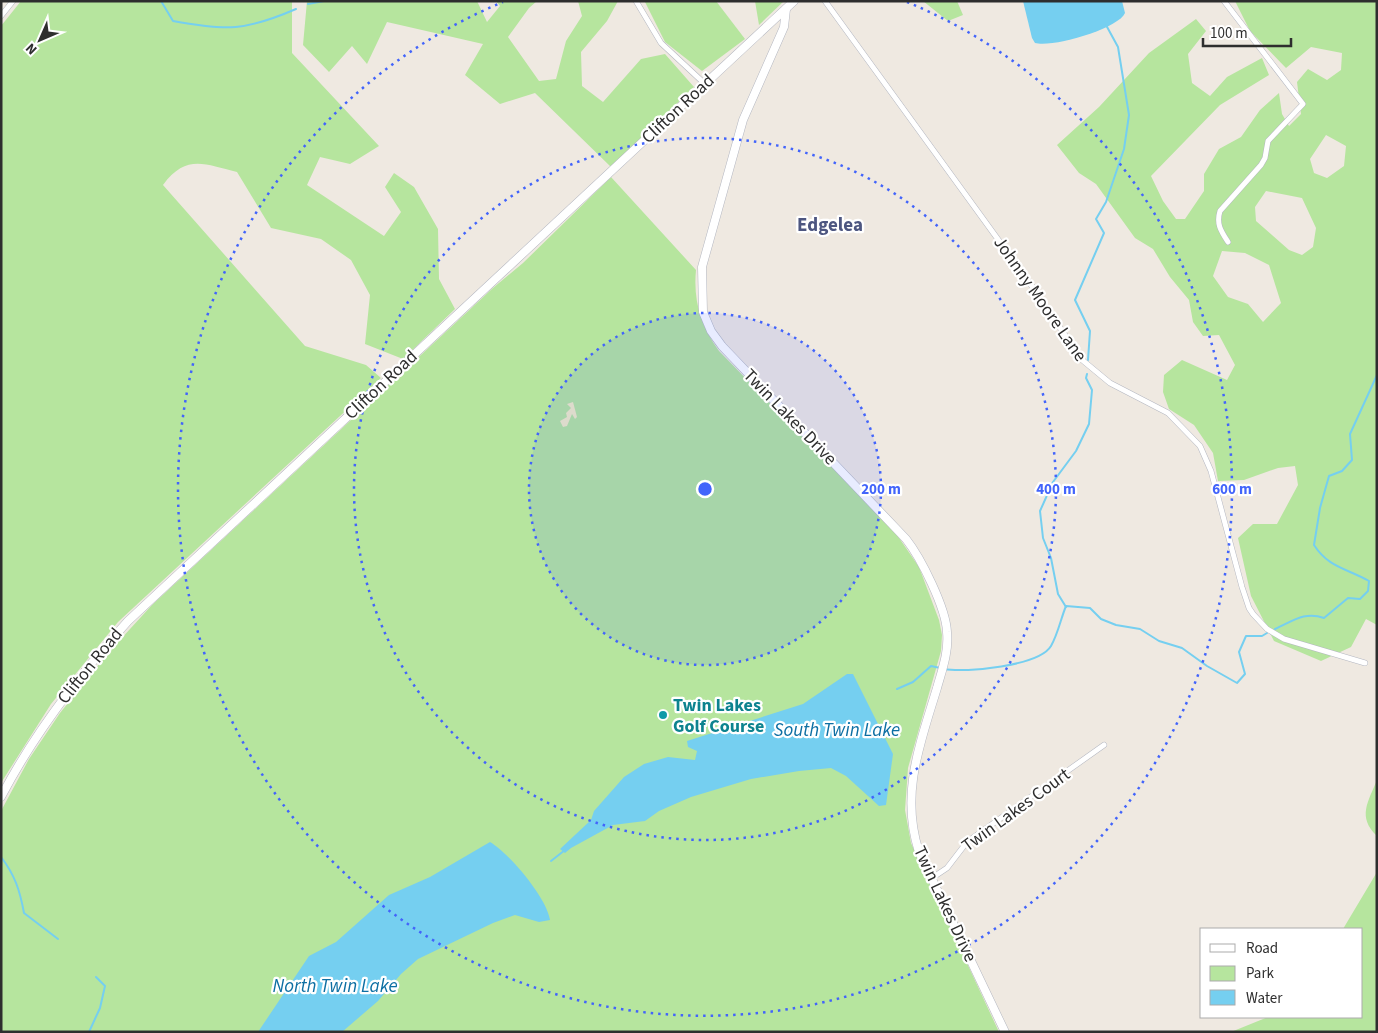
<svg xmlns="http://www.w3.org/2000/svg" width="1378" height="1033" viewBox="0 0 1378 1033" font-family="'Source Sans 3',sans-serif">
	<rect width="100%" height="100%" fill="#efe9e1"/>
	<g fill="#b6e59e" fill-rule="evenodd">
		<path d="M21,1H292V53L379,146L350,164L320,157L307,185L384,236L401,212L385,187L394,173L414,187L438,229L439,279L455,309L403,359L365,344L370,295L351,260L321,239L271,228L237,172C204,164 186,154 163,185L305,346L366,365L381,378L118,622L51,704L1,783V26Z"/>
		<path d="M307,1H477L487,22L500,6L496,1H537L529,8L508,37L539,81L556,79L566,41L582,16L578,1H618L607,21L581,52L582,86L603,102L641,59L665,54L694,87L611,167L535,93L500,104L465,75L483,44L387,22L367,64L352,46L329,72L303,45Z"/>
		<path d="M716,1L745,39L702,71L665,42L645,2Z"/>
		<path d="M755,1H784L759,25Z"/>
		<path d="M923,1H957L963,15L948,21Z"/>
		<path d="M1235,1H1377V625L1366,619L1351,647L1321,661L1274,641L1251,596L1238,538L1253,524H1277L1298,485L1295,466L1278,468L1244,480L1218,481L1213,453L1194,425L1169,409L1163,392L1164,375L1182,360L1227,380L1235,365L1219,335L1203,336L1193,322L1189,300L1170,277L1153,249L1135,238L1096,184L1079,173L1057,145L1099,107L1149,53L1196,19L1206,31L1188,54L1192,83L1210,96L1227,77L1262,58L1269,75L1220,105L1151,176L1163,201L1176,219H1185L1204,191V174L1219,149L1241,137L1260,110L1279,93L1282,114L1289,126L1301,114L1297,82L1308,69L1327,80L1341,70L1342,53L1311,47L1286,68L1250,31ZM1326,135L1346,146L1344,166L1327,178L1314,173L1310,159ZM1266,191L1302,198L1316,228L1313,247L1302,255L1289,250L1256,221L1255,207ZM1222,251L1245,253L1269,265L1281,303L1263,322L1248,304L1228,297L1213,276Z"/>
		<path d="M611,177L696,270C693,301 701,326 719,351L895,532L919,567L939,620L942,635L941,651L908,768L905,810L911,843L999,1032H1V811L29,759L60,713L108,653L152,605L493,288L523,263Z"/>
		<path d="M1377,780V836C1357,817 1368,802 1377,780Z"/>
		<path d="M1377,872V1032H1231L1268,1017H1362V929H1343Z"/>
	</g>
	<path fill="#f3ecc5" d="M573,402L577,417L575,419L572,414L567,426L563,427L560,421L567,417L566,413L571,408L567,404Z"/>
	<g fill="#75cff0">
		<path d="M1023,1H1122L1125,13C1118,29 1052,48 1035,43L1032,38Z"/>
		<path d="M847,674H853L893,754L886,805L879,806L846,776L831,768L799,771L751,779L691,797L659,811L645,821L613,825L571,848L565,853L560,849L591,820L594,811L624,777L644,764L668,757L695,760L697,751L688,747L687,741L803,704Z"/>
		<path d="M490,842C509,853 547,898 550,920L539,922L515,915L493,923L418,959L401,974L378,1001L342,1032H258L309,956L336,942L389,895L430,877Z"/>
	</g>
	<g fill="none" stroke-linecap="round" stroke-linejoin="round">
		<g stroke="#75cff0" stroke-width="2">
			<path d="M161,1L173,21C227,31 245,31 296,9"/>
			<path d="M308,4L324,1"/>
			<path d="M1088,360L1090,331L1075,300L1104,233L1096,219L1106,202L1124,149L1129,115L1118,47L1106,25"/>
			<path d="M1066,607L1058,594L1051,558L1043,538L1040,511L1053,482L1076,451L1089,424L1092,390L1086,378L1087,374"/>
			<path d="M1275,629C1293,621 1305,611 1324,618L1348,598L1360,599L1368,591L1369,581C1346,568 1329,568 1314,545L1320,508L1329,476L1342,471L1352,460L1350,434L1377,375"/>
			<path d="M944,669C966,673 1039,666 1051,646C1058,634 1061,618 1066,606L1090,608L1101,619L1116,625L1140,629L1159,641L1182,648L1207,666L1237,683L1245,674L1239,652L1246,636H1262L1267,633"/>
			<path d="M897,689L913,682L931,666L940,668"/>
			<path d="M1,857C15,875 20,891 24,913L58,939"/>
			<path d="M551,861L565,850"/>
			<path d="M89,1032L100,1008L105,986L96,977"/>
		</g>
		<g stroke="#b4b7c1" stroke-width="6">
			<g id="street">
				<path d="M636,1L661,43L705,84"/>
				<path d="M825,1L1034,289L1081,359L1110,383L1168,413L1200,446L1211,471L1242,587L1249,608L1253,614L1267,629L1284,639L1365,663"/>
				<path d="M1224,1L1303,104L1268,141L1265,158L1261,165L1220,211C1216,224 1221,231 1228,242"/>
				<path d="M1,16L13,1"/>
				<path d="M932,878L947,868L967,842L1104,745"/>
			</g>
		</g>
		<g stroke="#b4b7c1" stroke-width="9">
			<g id="secondary">
				<path d="M786,9L784,27L743,120L702,267L703,312L711,331L722,346L906,539C921,558 946,608 947,632C949,652 942,670 937,688C920,744 900,794 919,852L1005,1032"/>
				<path d="M1,797C35,732 79,675 128,621L794,1"/>
			</g>
		</g>
		<use href="#street" stroke="#fff" stroke-width="5"/>
		<use href="#secondary" stroke="#fff" stroke-width="8"/>
	</g>
	<circle cx="705" cy="489" r="176" fill="#4264fb" fill-opacity=".12"/>
	<g fill="none" stroke="#4264fb" stroke-width="2.5" stroke-dasharray="2.5 5">
		<circle cx="705" cy="489" r="176"/>
		<circle cx="705" cy="489" r="351"/>
		<path d="M907 2A527 527 0 1 1 503 2"/>
	</g>
	<circle fill="#0f9aa8" stroke="#fff" stroke-width="2" cx="663" cy="715" r="5"/>
	<g text-anchor="middle" dominant-baseline="central" stroke-width="4.5" stroke-linejoin="round" paint-order="stroke">
		<g font-size="18" fill="#2e2e2e" stroke="#fff">
			<text transform="translate(678 109) rotate(-43)">Clifton Road</text>
			<text transform="translate(1040 299) rotate(55)">Johnny Moore Lane</text>
			<text transform="translate(381 385) rotate(-43)">Clifton Road</text>
			<text transform="translate(790 417) rotate(46)">Twin Lakes Drive</text>
			<text transform="translate(90 666) rotate(-51)">Clifton Road</text>
			<text transform="translate(1016 810) rotate(-36)">Twin Lakes Court</text>
			<text transform="translate(945 904) rotate(65)">Twin Lakes Drive</text>
		</g>
		<g font-size="18" font-weight="bold" fill="#0d838f" stroke="#fff" text-anchor="start">
			<text x="673" y="705">Twin Lakes<tspan x="673" dy="21">Golf Course</tspan></text>
		</g>
		<g font-size="19" font-weight="bold" fill="#4d5680" stroke="#fff">
			<text x="830" y="225">Edgelea</text>
		</g>
		<g font-size="19" font-style="italic" fill="#0d6fa3" stroke="#fff">
			<text x="837" y="730">South Twin Lake</text>
			<text x="335" y="986">North Twin Lake</text>
		</g>
	</g>
	<circle cx="705" cy="489" r="8" fill="#4264fb" stroke="#fff" stroke-width="2.5"/>
	<g font-size="15" text-anchor="middle" font-weight="bold" fill="#4264fb" stroke="#fff" stroke-width="4.5" stroke-linejoin="round" paint-order="stroke">
		<text x="881" y="494">200 m</text>
		<text x="1056" y="494">400 m</text>
		<text x="1232" y="494">600 m</text>
	</g>
	<rect width="1378" height="1033" fill="none" stroke="#2e2e2e" stroke-width="5"/>
	<rect x="1200" y="928" width="162" height="90" fill="#ffffff" stroke="#ababab"/>
	<rect x="1210" y="944" width="25" height="8" fill="#ffffff" stroke="#ababab"/>
	<text x="1246" y="953" font-size="15" fill="#2e2e2e">Road</text>
	<rect x="1210" y="966" width="25" height="15" fill="#b6e59e" stroke="#ababab"/>
	<text x="1246" y="978" font-size="15" fill="#2e2e2e">Park</text>
	<rect x="1210" y="990" width="25" height="15" fill="#75cff0" stroke="#ababab"/>
	<text x="1246" y="1003" font-size="15" fill="#2e2e2e">Water</text>
	<g transform="translate(40 40) rotate(225)" stroke="#ffffff" stroke-width="4" paint-order="stroke">
	<path d="M0-4L9 19L0 12L-9 19Z" fill="#2e2e2e"/>
	<text y="-8" font-size="14" font-weight="bold" text-anchor="middle" fill="#2e2e2e">N</text>
	</g>
	<path d="M1203 38v8h88v-8" fill="none" stroke="#2e2e2e" stroke-width="2.5"/>
	<text x="1210" y="38" font-size="15" fill="#2e2e2e" stroke="#ffffff" stroke-width="4" paint-order="stroke">100 m</text>
</svg>
